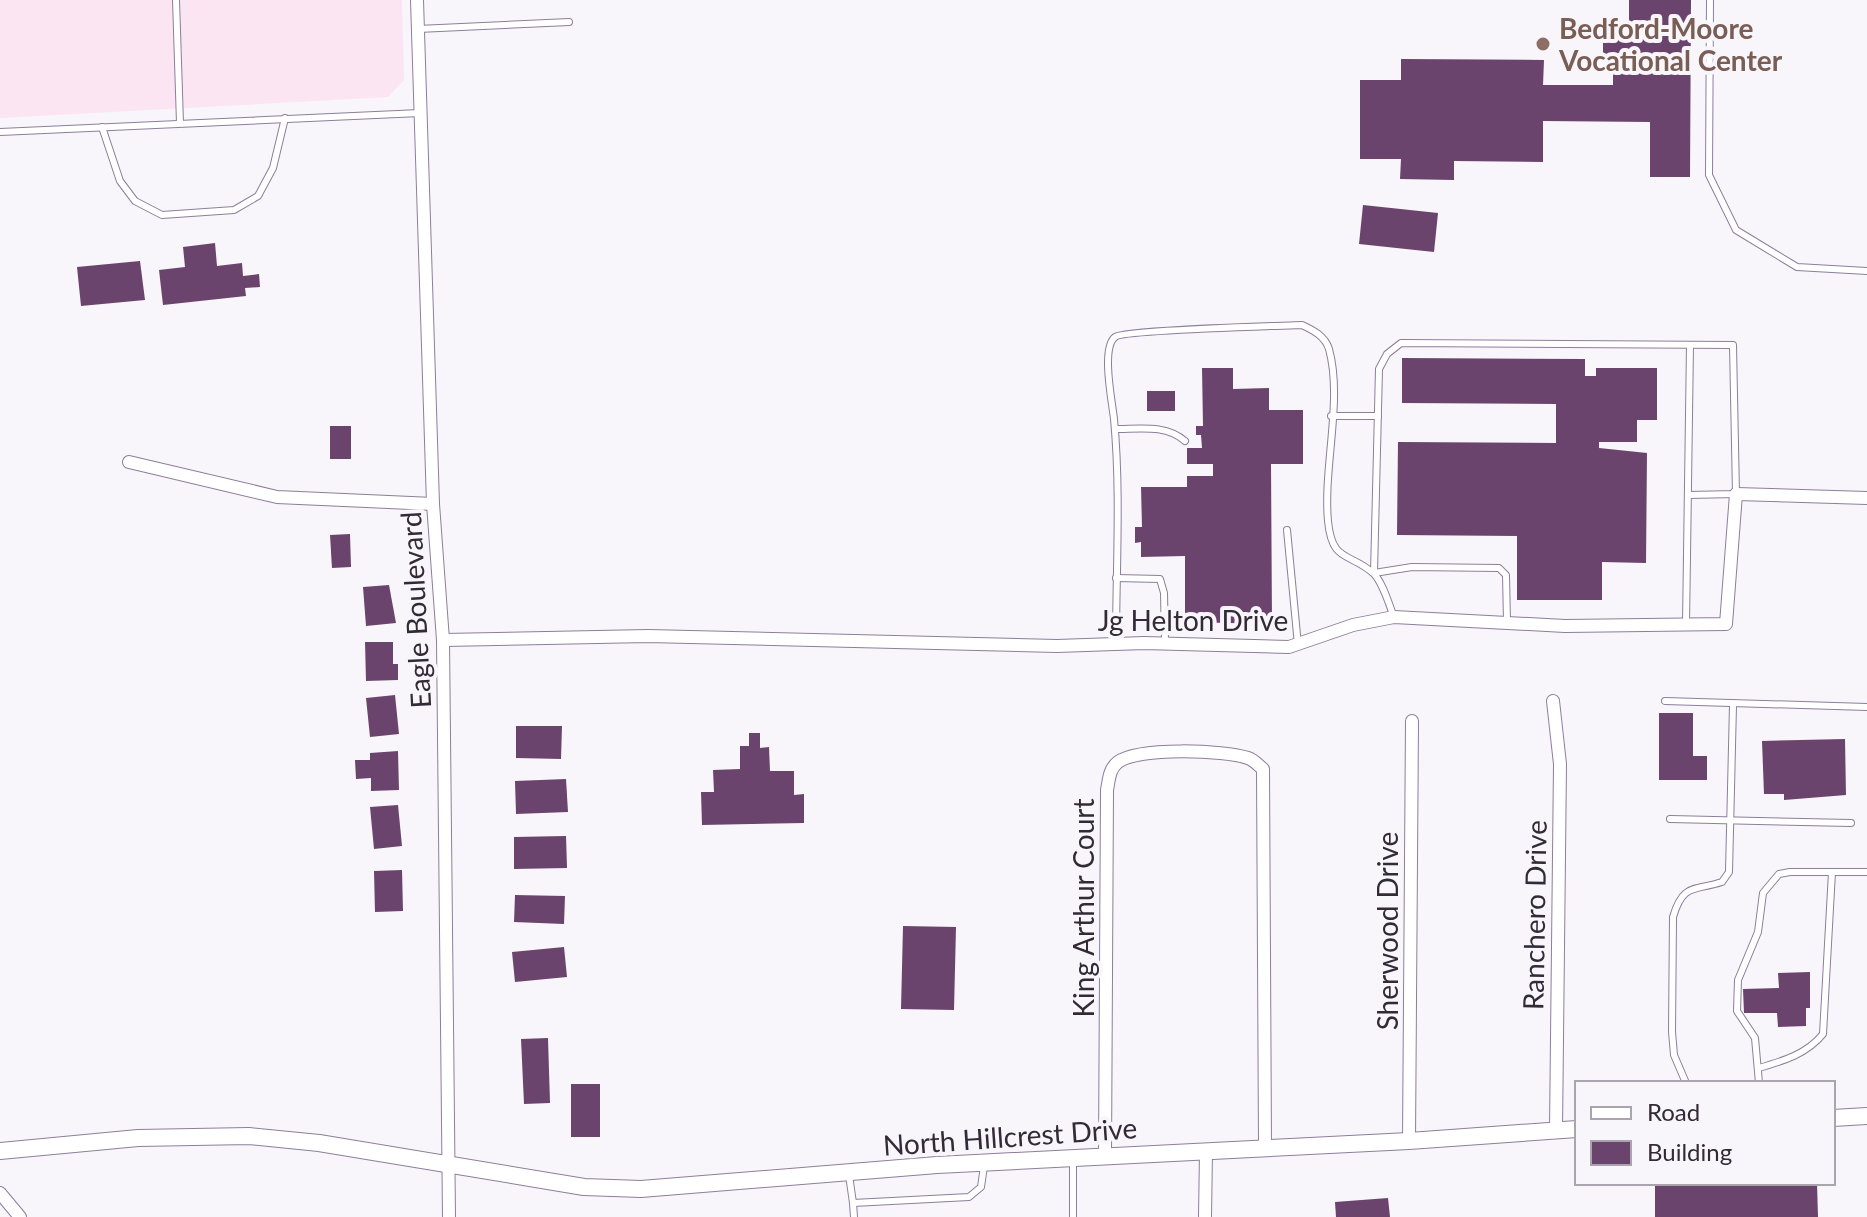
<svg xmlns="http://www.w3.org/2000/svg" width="1867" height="1217" viewBox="0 0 1867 1217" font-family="Lato,sans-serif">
	<rect width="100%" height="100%" fill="#f8f5fb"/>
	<path fill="#fbe5f3" d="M0,0H402L404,80L388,97L0,118Z"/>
	<g fill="#6b446d">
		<path d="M1629,0H1691L1690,177H1650V122L1543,121V162L1454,161V180L1400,179L1401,159H1360V80H1401V59L1544,60L1543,85H1613V55H1603V36H1629Z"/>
		<path d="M1363,205L1438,213L1434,252L1359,244Z"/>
		<path d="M215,243L217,266L242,263L243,276L259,274L260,287L245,288L246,296L163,305L159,270L185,267L183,247Z"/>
		<path d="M140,261L145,300L81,306L77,267Z"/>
		<path d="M1402,358L1585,359V376H1596V368H1657V420H1637V442H1599V448L1647,453L1646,563L1602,562V600H1517V536L1397,535L1398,442L1556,443V404L1402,403Z"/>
		<path d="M1202,368H1233V389L1269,388V410H1303V464H1271L1272,624L1185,622V556L1141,557V542L1135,543V527H1142L1141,487H1187V476H1213V464H1187V448H1202L1201,435H1196V426H1203Z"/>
		<rect x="1147" y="391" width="28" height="20"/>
		<rect x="330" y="426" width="21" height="33"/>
		<path d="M350,534L351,567L332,568L330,535Z"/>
		<path d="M389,585L396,623L366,626L363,587Z"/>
		<path d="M365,642H393V664H398V680L366,681Z"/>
		<path d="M395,695L399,734L370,737L366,698Z"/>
		<path d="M1659,713H1693V756H1707V780H1659Z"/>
		<path d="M516,726H562L561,759L516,758Z"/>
		<path d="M749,733H760V748L769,747L770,771H794V795L804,794V823L702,825L701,792H714L713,770L740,769V746H749Z"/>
		<path d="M1845,739L1846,795L1784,800V794H1764L1762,741Z"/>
		<path d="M398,751L399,790L371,791V778L356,779L355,760H370V753Z"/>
		<path d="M566,779L568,812L516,814L515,781Z"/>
		<path d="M398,805L402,846L374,849L370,807Z"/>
		<path d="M566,836L567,868L514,869V837Z"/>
		<path d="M402,870L403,911L375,912L374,871Z"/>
		<path d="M515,895L565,896L564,924L514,922Z"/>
		<path d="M903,926L956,927L954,1010L901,1009Z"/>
		<path d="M564,947L567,977L515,982L512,952Z"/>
		<path d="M1810,972V1008H1806V1026L1778,1027L1777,1013H1744L1743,989L1779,988L1778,973Z"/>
		<path d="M548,1038L550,1103L524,1104L521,1039Z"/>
		<rect x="571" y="1084" width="29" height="53"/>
		<path d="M1655,1183H1817L1818,1217H1655Z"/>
		<path d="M1388,1198L1390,1217H1336L1335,1202Z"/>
	</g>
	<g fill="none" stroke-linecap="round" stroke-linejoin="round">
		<g stroke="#8d7e9a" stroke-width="8">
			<g id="service">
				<path d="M176,0L180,123"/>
				<path d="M1710,0L1709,175L1736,230L1797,267L1867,271"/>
				<path d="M418,29L569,22"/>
				<path d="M102,127L120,181L135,201L162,215L234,210L258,196L273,168L285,118"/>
				<path d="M0,132L420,113"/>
				<path d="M1331,416H1378"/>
				<path d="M1115,429C1139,429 1166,424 1185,441"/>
				<path d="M1287,530L1298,645"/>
				<path d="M1116,578L1160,579L1164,593L1165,642"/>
				<path d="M1507,622L1506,575L1499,568L1412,567L1374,573L1379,369L1387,354L1401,343L1733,345L1736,494L1688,495"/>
				<path d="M1686,625L1690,345"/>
				<path d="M1116,644C1116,570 1121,493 1114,419C1112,401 1101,348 1115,337C1123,330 1279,326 1302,325C1313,330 1325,336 1329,349C1343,400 1323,467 1328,521C1332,563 1349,552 1373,573C1383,582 1389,605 1394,617"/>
				<path d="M1665,701L1867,707"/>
				<path d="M1670,819L1851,823"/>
				<path d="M1759,1068C1783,1061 1807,1054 1823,1034L1832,872"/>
				<path d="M1686,1083L1674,1055L1672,1032L1673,917C1683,883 1694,891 1722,882L1729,872L1733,705"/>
				<path d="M1759,1083L1755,1038L1737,1011L1738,980L1758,932L1763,893L1779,874L1790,872H1867"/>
				<path d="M1073,1161V1217"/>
				<path d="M849,1175L853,1203L969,1197L981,1187L984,1166"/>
				<path d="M853,1203L854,1217"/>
			</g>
		</g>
		<g stroke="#8d7e9a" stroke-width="14">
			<g id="minor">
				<path d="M417,0L433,504L443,640L449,1217"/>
				<path d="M129,462L277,497L433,504"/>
				<path d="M443,640L648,636L1057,646L1144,643L1289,647L1353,625L1394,617L1565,626L1726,624L1736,494L1867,498"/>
				<path d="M1553,701L1560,764L1556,1130"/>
				<path d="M1409,1141L1412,721"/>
				<path d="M1105,1155L1107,790C1109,780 1109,769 1118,762C1138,747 1224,750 1248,758C1254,760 1258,765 1263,769L1265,1146"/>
				<path d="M0,1193L20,1217"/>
				<path d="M1205,1217L1206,1151"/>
			</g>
		</g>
		<g stroke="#8d7e9a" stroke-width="18">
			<g id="tertiary">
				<path d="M1833,1118L1867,1116"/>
				<path d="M0,1151L138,1138L249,1136L319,1143L584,1187L641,1189L937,1165L1409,1141L1577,1129"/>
			</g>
		</g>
		<use href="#service" stroke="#fff" stroke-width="6"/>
		<use href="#minor" stroke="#fff" stroke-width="12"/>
		<use href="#tertiary" stroke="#fff" stroke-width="16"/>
	</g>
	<circle fill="#8d6e63" stroke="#f8f5fb" stroke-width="3" cx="1543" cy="44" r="8"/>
	<g text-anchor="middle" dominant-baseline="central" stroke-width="8" stroke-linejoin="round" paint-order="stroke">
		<g font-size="28" font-weight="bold" fill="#785e54" stroke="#f8f5fb" text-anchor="start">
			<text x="1559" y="28">Bedford-Moore<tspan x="1559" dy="32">Vocational Center</tspan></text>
		</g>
		<g font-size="28" fill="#322b37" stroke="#f8f5fb">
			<text transform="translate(415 610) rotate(-93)">Eagle Boulevard</text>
			<text x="1193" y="620">Jg Helton Drive</text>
			<text transform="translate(1083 908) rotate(-90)">King Arthur Court</text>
			<text transform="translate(1534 915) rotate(-89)">Ranchero Drive</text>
			<text transform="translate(1387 931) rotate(-90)">Sherwood Drive</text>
			<text transform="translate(1010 1136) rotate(-4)">North Hillcrest Drive</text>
		</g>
	</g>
	<rect x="1575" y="1081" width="260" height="104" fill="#f8f5fb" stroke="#a9a4ad" stroke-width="2"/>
	<rect x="1591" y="1107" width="40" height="12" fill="#ffffff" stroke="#a9a4ad" stroke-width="2"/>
	<text x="1647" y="1121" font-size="24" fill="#322b37">Road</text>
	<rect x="1591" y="1141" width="40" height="24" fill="#6b446d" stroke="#a9a4ad" stroke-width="2"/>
	<text x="1647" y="1161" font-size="24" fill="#322b37">Building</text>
</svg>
